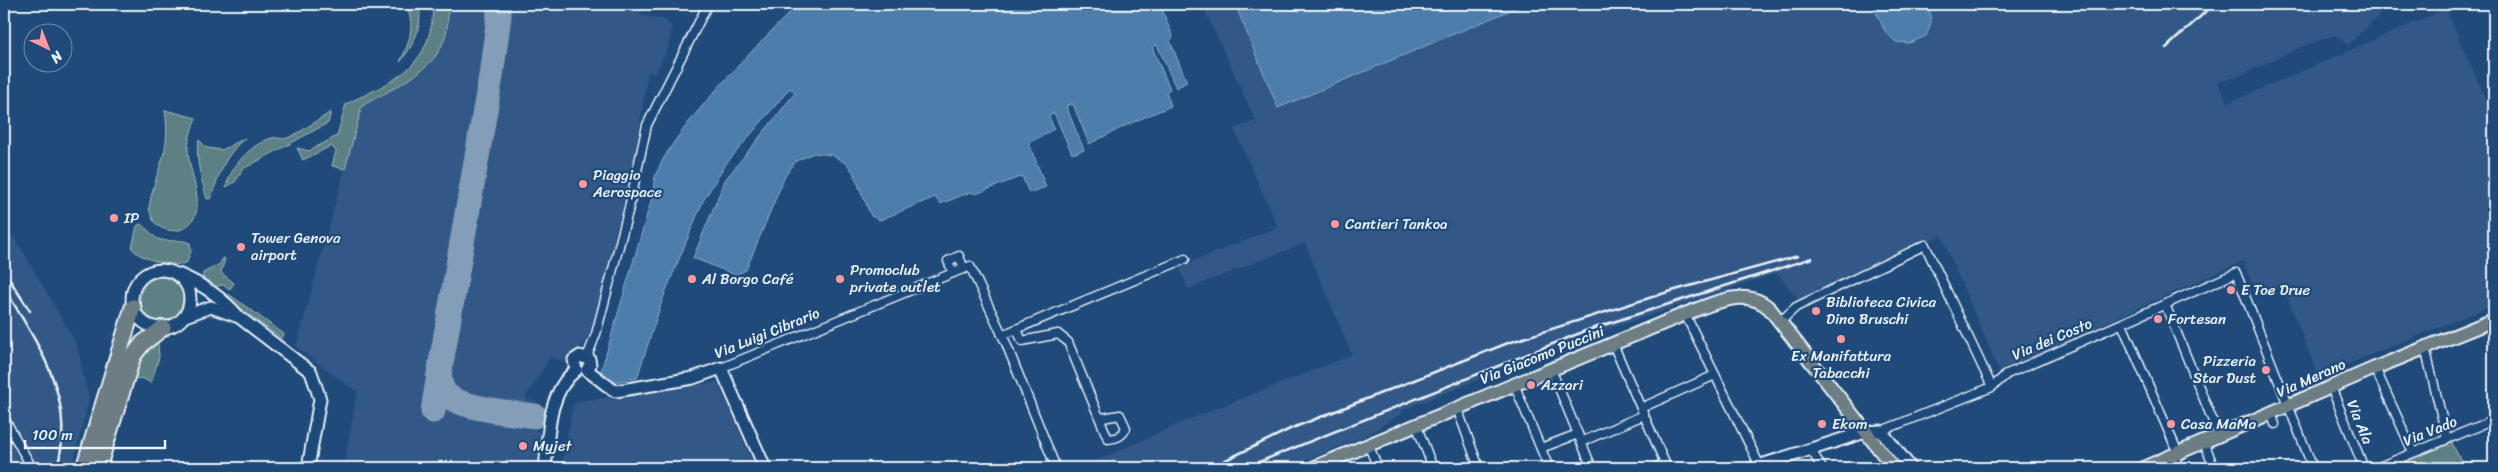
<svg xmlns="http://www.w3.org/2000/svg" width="2498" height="472" viewBox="0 0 2498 472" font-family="Sriracha,sans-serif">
	<rect width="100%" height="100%" fill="#1f4a7a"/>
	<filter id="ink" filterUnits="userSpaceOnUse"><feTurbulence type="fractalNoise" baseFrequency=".02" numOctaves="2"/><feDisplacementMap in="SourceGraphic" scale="10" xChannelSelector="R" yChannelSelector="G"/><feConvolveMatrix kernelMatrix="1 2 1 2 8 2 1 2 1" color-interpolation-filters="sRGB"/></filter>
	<g filter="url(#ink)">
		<g fill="#335887">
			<path d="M447,4H614L641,10V15L665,20L671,25V34L668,48L656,73L648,72L631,183L590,334L571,359L562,361L550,357L525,399L538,402L534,430L543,432L535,468H344L357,392L296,347L362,106L423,71L444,41L449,21Z"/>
			<path d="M1202,4H1235L1278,107L1525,4H2181L2178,7L2179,10L2186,4H2391L2348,45L2335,35L2301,47L2242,75L2217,82L2228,103L2446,9L2494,118V305L2318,376L2283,286L2257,296L2243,261L1999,371L1941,235L1801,303L1777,273L1579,339L1403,410V413L1363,437L1288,468H1080L1195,417L1352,355L1305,243L1188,289L1179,267L1278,227L1234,129L1256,121Z"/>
			<path d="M4,226L21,248L77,345L89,400L72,468H4Z"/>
			<path d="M718,382L755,468H562L573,404L579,401Z"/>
		</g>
		<g fill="#5d8084" stroke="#a2b8be">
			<path d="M405,4H419C423,27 414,45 400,62C410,41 416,25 405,4Z"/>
			<path d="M431,4H447C455,65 406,80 362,106L345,169L332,166L336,151L331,146L303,160L297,148L309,151L337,136L346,104C380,87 422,73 430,31C432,22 434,12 431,4Z"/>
			<path d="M165,110L196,118C193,127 188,138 188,148C187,172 213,214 182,229C175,232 167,231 160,227C153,223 151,216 149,208C155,168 172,155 165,110Z"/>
			<path d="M331,112L328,123L243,169L235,182L226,187C230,167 252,143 272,138C276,137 280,139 284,139C294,137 321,118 331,112Z"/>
			<path d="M245,138C225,155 219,174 211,198L207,199C202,180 194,159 199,140L207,148L222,150Z"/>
			<path d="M140,224C147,227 151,235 158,239C169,243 179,238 190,243L191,251L187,262C177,269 138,259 132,248L137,226Z"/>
			<path d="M223,258L225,259L221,273L234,283L230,289L223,285L213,287L203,278V273L220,264Z"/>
			<circle cx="162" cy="299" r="22"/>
			<path d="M222,294L230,295L284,334L282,339Z"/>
			<path d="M158,343L159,357L151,383L144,379L133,378L142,358Z"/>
			<path d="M2452,443L2464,468H2391Z"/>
		</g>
		<g fill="#4e7daa" stroke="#8cabc9">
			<path d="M798,4H1160L1173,37L1170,41L1187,82L1176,88L1157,45L1152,47L1170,89L1166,92L1171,106L1131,123L1089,144L1073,104L1066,106L1084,150L1072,154L1054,113L1049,116L1054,129L1029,143L1046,187L1029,193L1022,176L976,194L971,192L940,204L935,197L880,220L871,216L853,172L847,164L832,155L814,153L796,161L785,176L746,270L736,275L693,258L725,180L795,93L790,88L726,164L703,201L663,298L637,378L615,382L601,371L654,191C644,155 771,32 798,4Z"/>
			<path d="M1235,4H1525L1278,108Z"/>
			<path d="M1872,4H1927C1933,17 1932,23 1926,36L1909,43L1896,42L1885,31Z"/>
		</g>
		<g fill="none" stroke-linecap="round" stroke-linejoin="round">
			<g stroke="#849eb9" stroke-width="25">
				<path d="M439,375L491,76L499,16L498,4"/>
				<path d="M433,411L439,375C440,382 441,388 445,393C458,409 515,413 535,416"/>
			</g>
			<g stroke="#e8f1f8" stroke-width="11">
				<g id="street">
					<path d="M953,273L948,261L959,256L964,269"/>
					<path d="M2165,304L2219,436"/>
					<path d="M1685,314L1759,464"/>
					<path d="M1781,321L1796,307L1925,245L1992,387"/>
					<path d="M2122,324L2178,453"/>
					<path d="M1017,329L1022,341L1058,334L1068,342L1108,439C1118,438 1122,436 1126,428L1120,415L1102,418L1099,416"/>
					<path d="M1002,335L1185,259"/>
					<path d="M1613,344L1667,468"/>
					<path d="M2425,347L2447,439"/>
					<path d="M587,357L596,334L629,208L647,125L708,4"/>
					<path d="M721,368L970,266L1005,341L1054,463"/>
					<path d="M2375,368L2413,452"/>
					<path d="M1551,369L1592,468"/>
					<path d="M1514,384L1549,468"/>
					<path d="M2331,387L2364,468"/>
					<path d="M1457,408L1479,468"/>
					<path d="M1641,408L1715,375"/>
					<path d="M2271,413L2275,424"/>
					<path d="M4,418L32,468"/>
					<path d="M1416,424L1433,468"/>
					<path d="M1881,431L1992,387L2007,374L2236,273L2313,468"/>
					<path d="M1581,442L1644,415"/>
					<path d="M2204,442L2214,468"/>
					<path d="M1368,444L1378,468"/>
					<path d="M1541,448L1578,434"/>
					<path d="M1810,448L1822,468"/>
					<path d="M2174,455L2179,468"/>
					<path d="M1654,468L1665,463"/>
					<path d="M2376,468L2494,420"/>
				</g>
			</g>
			<g stroke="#e8f1f8" stroke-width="15">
				<g id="secondary">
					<circle cx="161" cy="299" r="29"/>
					<path d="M178,274C202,284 221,296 238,316"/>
					<path d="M185,316L211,307L239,317L311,372L320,399L308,468"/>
					<path d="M576,370L574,360L580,356L589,359L590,365L587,370"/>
					<path d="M587,370L613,390L616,391L693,378L721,368L765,468"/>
					<path d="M545,468C549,435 547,393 576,370"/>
					<path d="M1752,468L1865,432L1881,431L1911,468"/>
				</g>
			</g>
			<g stroke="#e8f1f8" stroke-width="16">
				<g id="primary">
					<path d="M1313,468L1685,314C1712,304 1746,286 1770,309L1894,468"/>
					<path d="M2143,468L2375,368L2494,320"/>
				</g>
			</g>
			<g stroke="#e8f1f8" stroke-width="19">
				<g id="highway">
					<path d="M84,468L133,307"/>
					<path d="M98,468L133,356L143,343L163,328"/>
				</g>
			</g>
			<use href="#street" stroke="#1f4a7a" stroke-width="8"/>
			<use href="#secondary" stroke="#1f4a7a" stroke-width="11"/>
			<use href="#primary" stroke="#6d7d84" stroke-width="12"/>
			<use href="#highway" stroke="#6d7d84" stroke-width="15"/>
			<g stroke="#e8f1f8" stroke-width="2.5">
				<path d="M2166,48L2214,4"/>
				<path d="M4,271L30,311"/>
				<path d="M4,287C38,346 77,397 57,468"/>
				<path d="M1209,468L1290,429L1508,343L1668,292L1798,256"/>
				<path d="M1244,468L1585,331L1812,258"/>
			</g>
		</g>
	</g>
	<g fill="#ff9aa2" stroke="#1f4a7a" stroke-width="2">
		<circle cx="583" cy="184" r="5"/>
		<circle cx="114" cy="218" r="5"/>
		<circle cx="1335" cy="224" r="5"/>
		<circle cx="241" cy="247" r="5"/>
		<circle cx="692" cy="279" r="5"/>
		<circle cx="840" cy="279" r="5"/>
		<circle cx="2231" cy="290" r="5"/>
		<circle cx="1816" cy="311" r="5"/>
		<circle cx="2158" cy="319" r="5"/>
		<circle cx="1841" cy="339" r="5"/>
		<circle cx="2266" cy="370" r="5"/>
		<circle cx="1531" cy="385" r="5"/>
		<circle cx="1822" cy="424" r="5"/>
		<circle cx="2171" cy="424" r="5"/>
		<circle cx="523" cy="446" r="5"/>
	</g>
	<g text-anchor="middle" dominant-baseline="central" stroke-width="4.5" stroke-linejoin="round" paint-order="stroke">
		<g font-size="15" fill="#e8f1f8" stroke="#1f4a7a" text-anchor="start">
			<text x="593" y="175">Piaggio<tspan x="593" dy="17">Aerospace</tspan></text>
			<text x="124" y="218">IP</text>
			<text x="1345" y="224">Cantieri Tankoa</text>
			<text x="251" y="238">Tower Genova<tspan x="251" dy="17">airport</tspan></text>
			<text x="850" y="270">Promoclub<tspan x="850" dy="17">private outlet</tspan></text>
			<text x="702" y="279">Al Borgo Café</text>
			<text x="2241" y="290">E Toe Drue</text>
			<text x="1826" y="302">Biblioteca Civica<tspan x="1826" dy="17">Dino Bruschi</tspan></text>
			<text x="2168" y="319">Fortesan</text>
			<text x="1841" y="356" text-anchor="middle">Ex Manifattura<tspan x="1841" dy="17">Tabacchi</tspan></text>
			<text x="2256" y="361" text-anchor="end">Pizzeria<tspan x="2256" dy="17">Star Dust</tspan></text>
			<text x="1541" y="385">Azzari</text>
			<text x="1832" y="424">Ekom</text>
			<text x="2181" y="424">Casa MaMa</text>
			<text x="533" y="446">Myjet</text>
		</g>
		<g font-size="15" fill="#e8f1f8" stroke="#1f4a7a">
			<text transform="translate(767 333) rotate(-22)">Via Luigi Cibrario</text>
			<text transform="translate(2052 339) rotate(-23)">Via dei Costo</text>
			<text transform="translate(1542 355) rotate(-22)">Via Giacomo Puccini</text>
			<text transform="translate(2311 378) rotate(-24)">Via Merano</text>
			<text transform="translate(2360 422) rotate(68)">Via Ala</text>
			<text transform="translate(2430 431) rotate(-22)">Via Vado</text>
		</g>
	</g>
	<rect width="2498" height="472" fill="none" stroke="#1f4a7a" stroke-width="20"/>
	<rect x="10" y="10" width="2478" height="452" fill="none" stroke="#e8f1f8" stroke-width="2" filter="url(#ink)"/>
	<g transform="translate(48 48) rotate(137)"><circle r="24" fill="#1f4a7a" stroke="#6f8dac"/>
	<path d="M0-4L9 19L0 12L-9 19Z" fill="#ff9aa2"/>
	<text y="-8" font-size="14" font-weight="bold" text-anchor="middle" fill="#e8f1f8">N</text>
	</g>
	<path d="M25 440v8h140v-8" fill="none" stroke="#e8f1f8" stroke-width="2.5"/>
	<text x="32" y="440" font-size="15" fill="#e8f1f8" stroke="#1f4a7a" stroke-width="4" paint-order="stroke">100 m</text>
</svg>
